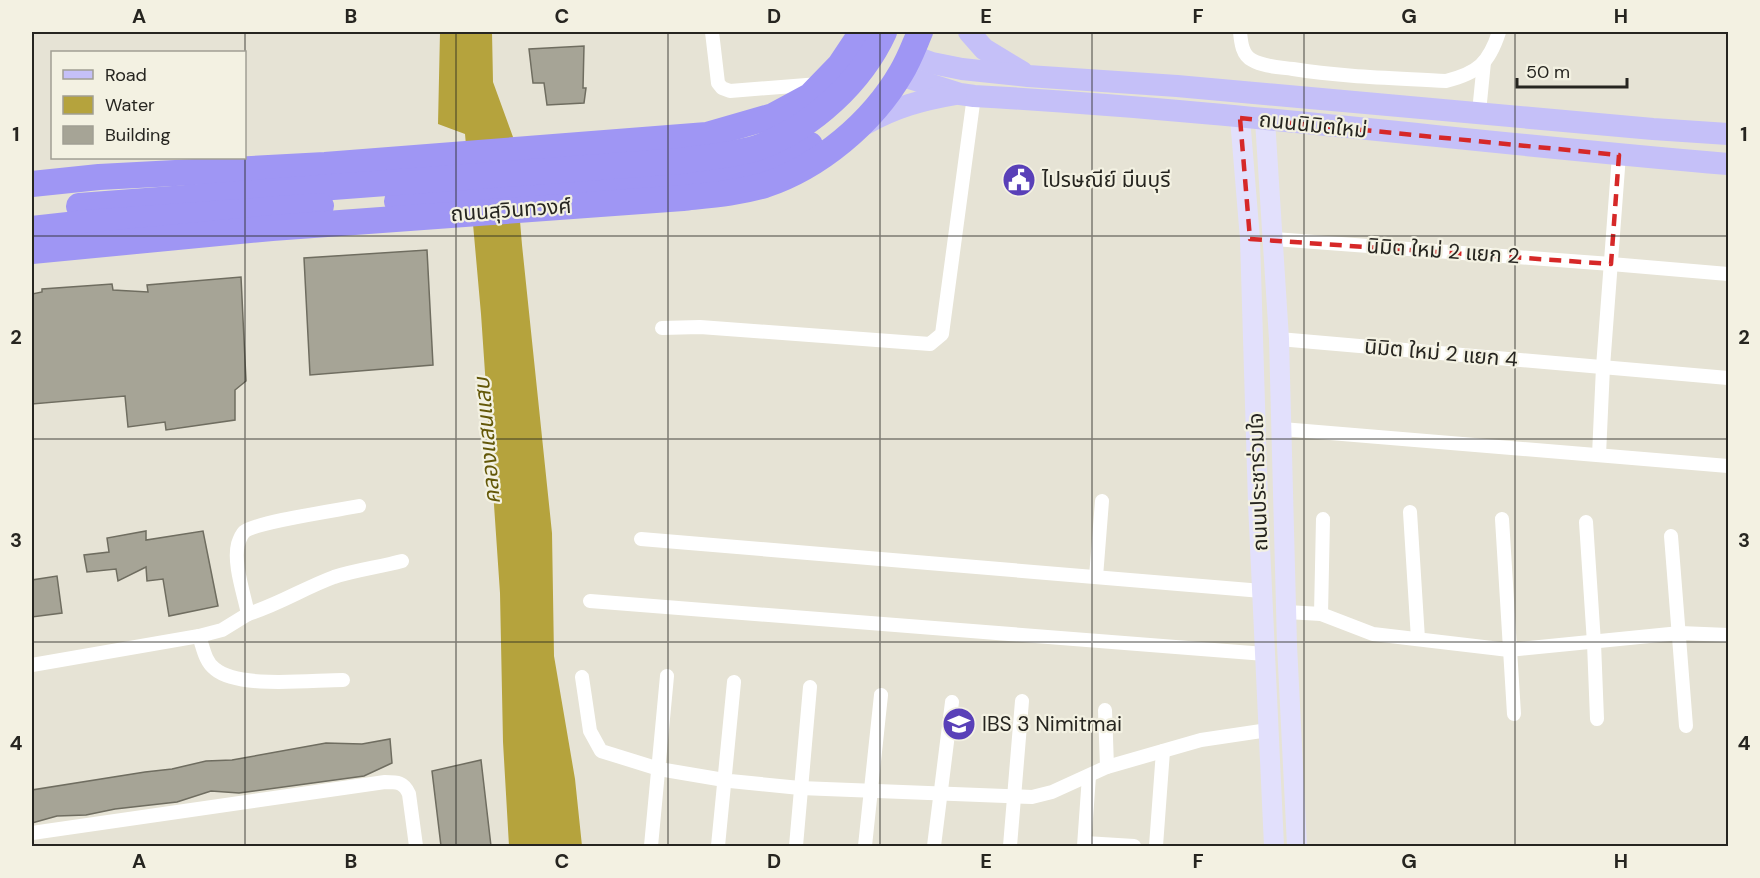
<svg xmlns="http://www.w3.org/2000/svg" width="1760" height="878" viewBox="0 0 1760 878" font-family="'DM Sans','Noto Sans Thai',sans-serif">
	<rect width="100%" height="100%" fill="#e6e3d5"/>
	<path fill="#b5a33d" d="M440,32H492L493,82L513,137L522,245L552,533L554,656L575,779L582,846H509L503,742L500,593L481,314L465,134L438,124Z"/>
	<g fill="#a6a496" stroke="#6f6d60" stroke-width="1.5">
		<path d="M584,46L583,88H586L584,103L547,105L544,83H533L529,49Z"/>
		<path d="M427,250L433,365L310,375L304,258Z"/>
		<path d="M241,277L246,381L235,390V420L166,430L165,422L128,427L125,396L32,404V294L42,292V289L112,284L113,290L148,292L147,285Z"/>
		<path d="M146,531V540L203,531L218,606L169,616L163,579L147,581L146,567L118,581L116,569L87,572L84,555L109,552L107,538Z"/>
		<path d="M57,576L62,613L32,617V580Z"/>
		<path d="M390,739L392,763L364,776L239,793L211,791L177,802L115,809L86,815L57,816L32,823V790L145,772L172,769L206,761L232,760L326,743L362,744Z"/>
		<path d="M481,760L491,846H441L432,771Z"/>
	</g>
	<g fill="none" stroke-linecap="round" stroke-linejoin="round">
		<g stroke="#fff" stroke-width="14">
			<path d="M712,32L718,83L722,88L730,91L819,84"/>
			<path d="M1240,32C1241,42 1242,55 1252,60C1264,67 1279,67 1293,69C1343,77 1395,78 1446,81C1478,73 1489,63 1499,32"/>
			<path d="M1479,112L1484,62"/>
			<path d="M1274,239L1611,264L1728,274"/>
			<path d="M662,328L700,327L930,344L942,334L974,96"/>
			<path d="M1279,339L1728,378"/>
			<path d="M1282,429L1728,466"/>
			<path d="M1599,455L1603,367L1619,155"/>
			<path d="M1410,512L1418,639"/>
			<path d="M1502,519L1514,714"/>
			<path d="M1586,522L1594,643L1597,719"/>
			<path d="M1671,536L1686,726"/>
			<path d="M641,539L1262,591"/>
			<path d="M1096,577L1102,501"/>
			<path d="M590,601L1265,654"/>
			<path d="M1287,612L1321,614L1373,634L1509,650L1680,633L1728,635"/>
			<path d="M248,614C280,604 304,588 334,577C356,570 380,567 402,561"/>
			<path d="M1321,614L1323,519"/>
			<path d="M199,636C203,647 205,662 215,669C239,689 311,680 343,680"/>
			<path d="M32,665L199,636L222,630L248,614C244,594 233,563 238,544C239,541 242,534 244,532C255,522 339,510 359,506"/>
			<path d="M582,677L590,731L601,751L659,769L730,781L800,788L1032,797L1052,792L1107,767L1201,740L1268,730"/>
			<path d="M1105,710L1107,767"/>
			<path d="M32,833L385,782C397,782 404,782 409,794L416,846"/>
			<path d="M1085,843L1134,846"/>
			<path d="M651,846L667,676"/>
			<path d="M718,846L734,682"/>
			<path d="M796,846L810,687"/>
			<path d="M865,846L881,695"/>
			<path d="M934,846L952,702"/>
			<path d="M1010,846L1022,701"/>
			<path d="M1084,846L1089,776"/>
			<path d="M1156,846L1163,751"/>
		</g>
		<g stroke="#e2e0fc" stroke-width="20">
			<path d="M1240,118L1250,239L1258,503L1274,846"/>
			<path d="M1265,120L1279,339L1287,645L1297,846"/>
		</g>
		<g stroke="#c5c0f8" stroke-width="22">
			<path d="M969,32L984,49L1022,72"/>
			<path d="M910,55L932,63L962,69L1028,76L1177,86L1653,129L1728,134"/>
			<path d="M900,75L960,94L974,96C1226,110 1477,143 1728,164"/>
			<path d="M865,124C896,107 921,100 956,94"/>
		</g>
		<g stroke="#9f96f4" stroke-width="26">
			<path d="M32,184L99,177L325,165L707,135L773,116L810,96L840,65L862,32"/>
			<path d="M397,201C462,196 527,191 592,186C658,181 753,181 810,145"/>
			<path d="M79,206L680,161C705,157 739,155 762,146C813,126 861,82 884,32"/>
			<path d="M32,229L86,223L321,206"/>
			<path d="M32,251L272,228L683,198C711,195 738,193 765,185C819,167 872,123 901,73C909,60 914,46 920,32"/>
		</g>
	</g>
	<path fill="none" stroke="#d62828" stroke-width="4.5" stroke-dasharray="12 8" stroke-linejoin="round" d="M1240,118L1619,155L1611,264L1250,239Z"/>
	<path fill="none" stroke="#262520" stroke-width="1.5" stroke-opacity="0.55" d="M245,32V846M456,32V846M668,32V846M880,32V846M1092,32V846M1304,32V846M1515,32V846M32,236H1728M32,439H1728M32,642H1728"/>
	<defs>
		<g id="civic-disc" transform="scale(1.725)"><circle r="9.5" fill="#5940b8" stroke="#f3f1e2"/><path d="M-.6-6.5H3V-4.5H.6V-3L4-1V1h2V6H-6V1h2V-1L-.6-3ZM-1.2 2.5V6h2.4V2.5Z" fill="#fff"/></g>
		<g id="school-disc" transform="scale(1.725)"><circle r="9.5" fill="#5940b8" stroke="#f3f1e2"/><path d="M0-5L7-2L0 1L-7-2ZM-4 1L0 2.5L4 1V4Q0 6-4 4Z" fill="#fff"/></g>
	</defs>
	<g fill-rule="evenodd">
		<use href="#civic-disc" x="1019" y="180"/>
		<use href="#school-disc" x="959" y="724"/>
	</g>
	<g text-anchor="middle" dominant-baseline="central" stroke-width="4.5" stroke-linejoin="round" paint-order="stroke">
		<g font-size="21" fill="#262520" stroke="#f3f1e2">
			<text transform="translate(1313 125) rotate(6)">ถนนนิมิตใหม่</text>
			<text transform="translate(511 210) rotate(-4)">ถนนสุวินทวงศ์</text>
			<text transform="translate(1443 251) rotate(4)">นิมิต ใหม่ 2 แยก 2</text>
			<text transform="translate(1441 353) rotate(5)">นิมิต ใหม่ 2 แยก 4</text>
			<text transform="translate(1258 482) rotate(-92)">ถนนประชาร่วมใจ</text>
		</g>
		<g font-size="21" fill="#262520" stroke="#f3f1e2" text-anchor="start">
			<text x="1042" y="180">ไปรษณีย์ มีนบุรี</text>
			<text x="982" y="724">IBS 3 Nimitmai</text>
		</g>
		<g font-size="22" font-style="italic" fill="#635707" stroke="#f3f1e2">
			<text transform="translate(487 441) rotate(-95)">คลองแสนแสบ</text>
		</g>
	</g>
	<rect width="1760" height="878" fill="none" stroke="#f3f1e2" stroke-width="66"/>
	<rect x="51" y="51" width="195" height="108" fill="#f3f1e2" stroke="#a19f94" stroke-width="1.5"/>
	<rect x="63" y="70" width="30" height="9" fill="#c5c0f8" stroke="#a19f94" stroke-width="1.5"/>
	<text x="105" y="81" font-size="18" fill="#262520">Road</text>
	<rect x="63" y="96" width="30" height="18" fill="#b5a33d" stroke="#a19f94" stroke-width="1.5"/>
	<text x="105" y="111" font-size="18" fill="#262520">Water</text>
	<rect x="63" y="126" width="30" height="18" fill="#a6a496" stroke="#a19f94" stroke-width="1.5"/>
	<text x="105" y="141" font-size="18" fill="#262520">Building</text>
	<path d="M1517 78v9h110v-9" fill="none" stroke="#262520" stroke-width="3"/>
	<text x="1526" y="78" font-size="18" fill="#262520" stroke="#f3f1e2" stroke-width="4.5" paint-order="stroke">50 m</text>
	<rect x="33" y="33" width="1694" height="812" fill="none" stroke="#262520" stroke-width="2"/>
	<g font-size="20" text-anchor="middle" font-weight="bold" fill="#262520">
		<text x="139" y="23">A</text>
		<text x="351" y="23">B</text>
		<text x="562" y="23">C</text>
		<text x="774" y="23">D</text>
		<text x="986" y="23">E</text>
		<text x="1198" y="23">F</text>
		<text x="1409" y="23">G</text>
		<text x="1621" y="23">H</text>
		<text x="16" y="141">1</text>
		<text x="1744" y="141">1</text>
		<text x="16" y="344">2</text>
		<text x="1744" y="344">2</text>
		<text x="16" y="547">3</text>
		<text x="1744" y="547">3</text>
		<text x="16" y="750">4</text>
		<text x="1744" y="750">4</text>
		<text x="139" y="868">A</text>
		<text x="351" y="868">B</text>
		<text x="562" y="868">C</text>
		<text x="774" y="868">D</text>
		<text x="986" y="868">E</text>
		<text x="1198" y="868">F</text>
		<text x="1409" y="868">G</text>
		<text x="1621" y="868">H</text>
	</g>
</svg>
